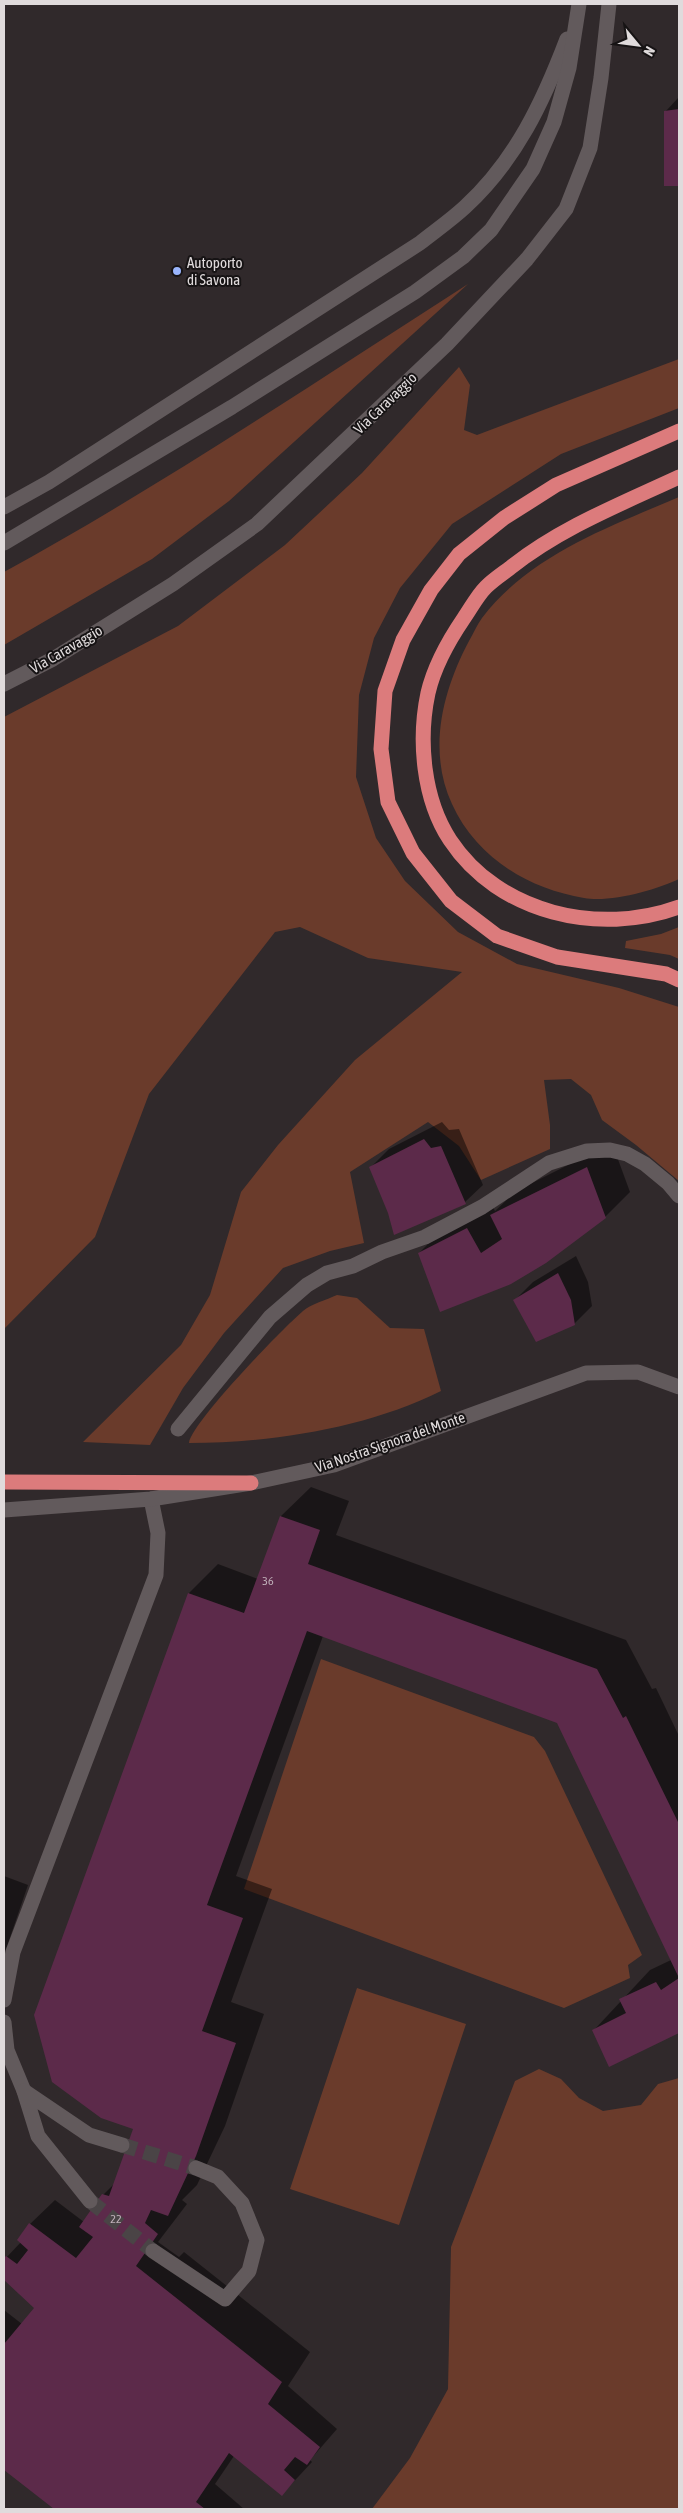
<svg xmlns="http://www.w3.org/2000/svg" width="683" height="2513" viewBox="0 0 683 2513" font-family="'Asap Condensed',sans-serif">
	<rect width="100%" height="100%" fill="#30292b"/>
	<g fill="#6a3b2b">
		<path d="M468,284L229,501L152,559L4,645V572C163,485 315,382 468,284Z"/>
		<path d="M679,359V408L561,454L452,524L400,588L374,638L359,695L356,777L376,838L405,881L458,932L517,964L619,988L679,1007V1181L636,1145L602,1120L591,1095L571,1079L544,1080L550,1125V1149L481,1180L459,1146L428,1122L350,1172L364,1243L330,1251L283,1268L224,1333L183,1388L150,1445L83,1442L181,1345L210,1295L241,1192L278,1145L355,1060L462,972L368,958L300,927L275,932L149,1094L95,1237L4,1329V717L178,626L285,545L362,473L459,367L470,385L464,430L477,435Z"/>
		<path d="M679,497V879C656,890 610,903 584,898C528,889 476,857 452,804C427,750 443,690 469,641C473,634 477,625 482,618C530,555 609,527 679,497Z"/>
		<path d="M679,927V959L670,955L625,948L626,941L661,934Z"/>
		<path d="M337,1295L357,1298L390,1328L424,1329L441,1391C367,1428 271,1443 189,1443C191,1423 283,1328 303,1311C311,1304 326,1300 337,1295Z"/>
		<path d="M321,1659L534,1737L545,1751L642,1955L628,1965L630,1978L564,2008L244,1889Z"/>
		<path d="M357,1988L466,2024L399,2225L290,2189Z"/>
		<path d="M539,2069L561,2079L579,2098L603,2111L641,2105L658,2084L679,2078V2509H372L410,2458L448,2389L451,2247L515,2081Z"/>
	</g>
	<g fill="#0007">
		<path d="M679,97V185H666L665,112Z"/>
		<path d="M442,1122L449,1130L459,1129L483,1185L465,1202L389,1212L371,1167L389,1149Z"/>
		<path d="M612,1143L630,1192L605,1217L545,1262L419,1253L444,1228L492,1205L495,1211L516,1191Z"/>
		<path d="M576,1256L588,1282L592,1306L574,1324L515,1300L533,1282Z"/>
		<path d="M311,1487L349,1501L336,1535L626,1640L652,1689L656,1688L679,1736V2031L610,2065L594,2030L650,1970L671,1960L558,1722L323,1636L236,1876L272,1889L231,2002L264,2014L225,2126L197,2185L182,2200L187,2204L158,2242L179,2257L184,2252L310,2352L288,2386L337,2429L310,2460L312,2462L299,2476L282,2494L234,2456L215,2484L244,2509H56L4,2469V2310L22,2324L35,2308L4,2278V2260L21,2242L30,2224L55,2200L84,2222L103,2195L115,2183L134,2128L36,2015L189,1593L218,1564L258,1579L281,1516Z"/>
		<path d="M4,1876L28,1885L4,1955Z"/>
	</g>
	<g fill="#5c2a4a">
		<path d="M679,109V186H664V111Z"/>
		<path d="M424,1139L431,1148L441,1146L466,1204L394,1235L388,1213L369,1167Z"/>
		<path d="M587,1167L606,1218L546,1263L511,1284L440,1312L418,1253L467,1228L481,1253L502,1239L490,1215Z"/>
		<path d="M558,1273L571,1300L575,1325L536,1342L513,1300Z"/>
		<path d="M280,1516L320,1530L308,1564L597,1669L623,1718L626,1716L679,1824V2033L609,2067L592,2030L626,2013L619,1999L656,1982L661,1990L679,1978L557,1723L307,1631L207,1905L243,1918L202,2031L236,2043L196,2156L168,2216L151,2210L145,2223L158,2234L136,2266L282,2382L268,2404L320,2447L307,2465L295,2457L284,2470L295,2480L282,2496L229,2453L196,2502L205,2509H54L4,2470V2344L34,2308L4,2280V2258L6,2256L17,2264L28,2250L17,2240L29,2223L76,2258L93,2237L79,2227L102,2194L109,2196L133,2129L101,2118L52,2082L34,2015L188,1593L244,1613Z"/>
	</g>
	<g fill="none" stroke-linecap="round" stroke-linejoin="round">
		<g stroke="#4a4446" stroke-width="15" stroke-dasharray="15 8" stroke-linecap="butt">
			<path d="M122,2145L196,2168"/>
			<path d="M90,2201L153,2251"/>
		</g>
		<g stroke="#625a5c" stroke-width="15">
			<path d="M4,507L49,482L420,243C435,231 451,220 465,207C516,160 543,102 567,39"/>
			<path d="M4,543L232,407L415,292L463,257L491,230L533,169L554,122L569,68L579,4"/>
			<path d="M178,1429L270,1317L307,1285L327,1273L353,1266L382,1252L425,1237L482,1207L549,1163L587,1151L610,1150L627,1154L645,1164L668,1183L679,1196"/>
		</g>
		<g stroke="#625a5c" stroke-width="15">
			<path d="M4,2000L13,1952L156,1575L158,1533L151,1499"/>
			<path d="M4,2022L7,2050L24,2091"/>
			<path d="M90,2201L38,2136L24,2091L89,2135L122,2145"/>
			<path d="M153,2251L225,2299L249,2271L257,2240L242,2203L218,2177L196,2168"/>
		</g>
		<g stroke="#625a5c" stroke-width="15">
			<path d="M4,684L53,659L173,584L257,524L447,344L527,259L566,209L590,148L601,78L609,4"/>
			<path d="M4,1510L151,1499L251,1483L334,1465L586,1373L638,1372L679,1387"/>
		</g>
		<g stroke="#dc7b7c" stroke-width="15">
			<path d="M679,431L556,485L504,518L459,554L431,590L403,640L385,691L381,749L388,802L413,853L451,901L497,936L557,957L666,974L679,980"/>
			<path d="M679,477C621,504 560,528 510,568C502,574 493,580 486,587C477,596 471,608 464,618C449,640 434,667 428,693C418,740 423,799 450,840C499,914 599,936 679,907"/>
			<path d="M4,1482L251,1483"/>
		</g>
	</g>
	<circle fill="#9ab5fd" stroke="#161314" stroke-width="2" cx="177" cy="271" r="5"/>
	<g text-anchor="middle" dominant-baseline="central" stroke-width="4" stroke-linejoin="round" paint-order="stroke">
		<g font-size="12" fill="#bfafb8">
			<text x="268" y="1581">36</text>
			<text x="116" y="2219">22</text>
		</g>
		<g font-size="15" fill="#e0dbdc" stroke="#161314" text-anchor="start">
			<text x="187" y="262">Autoporto<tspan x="187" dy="17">di Savona</tspan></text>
		</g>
		<g font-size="15" fill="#e0dbdc" stroke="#161314">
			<text transform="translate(385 403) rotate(-44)">Via Caravaggio</text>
			<text transform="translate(66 649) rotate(-30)">Via Caravaggio</text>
			<text transform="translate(390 1442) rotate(-19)">Via Nostra Signora del Monte</text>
		</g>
	</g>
	<rect width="683" height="2513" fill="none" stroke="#e0dbdc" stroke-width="10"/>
	<g transform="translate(638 45) rotate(119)" stroke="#161314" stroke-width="4" paint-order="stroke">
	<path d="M0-4L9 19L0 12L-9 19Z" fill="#e0dbdc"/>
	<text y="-8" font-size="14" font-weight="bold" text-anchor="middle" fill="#e0dbdc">N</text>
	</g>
</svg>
